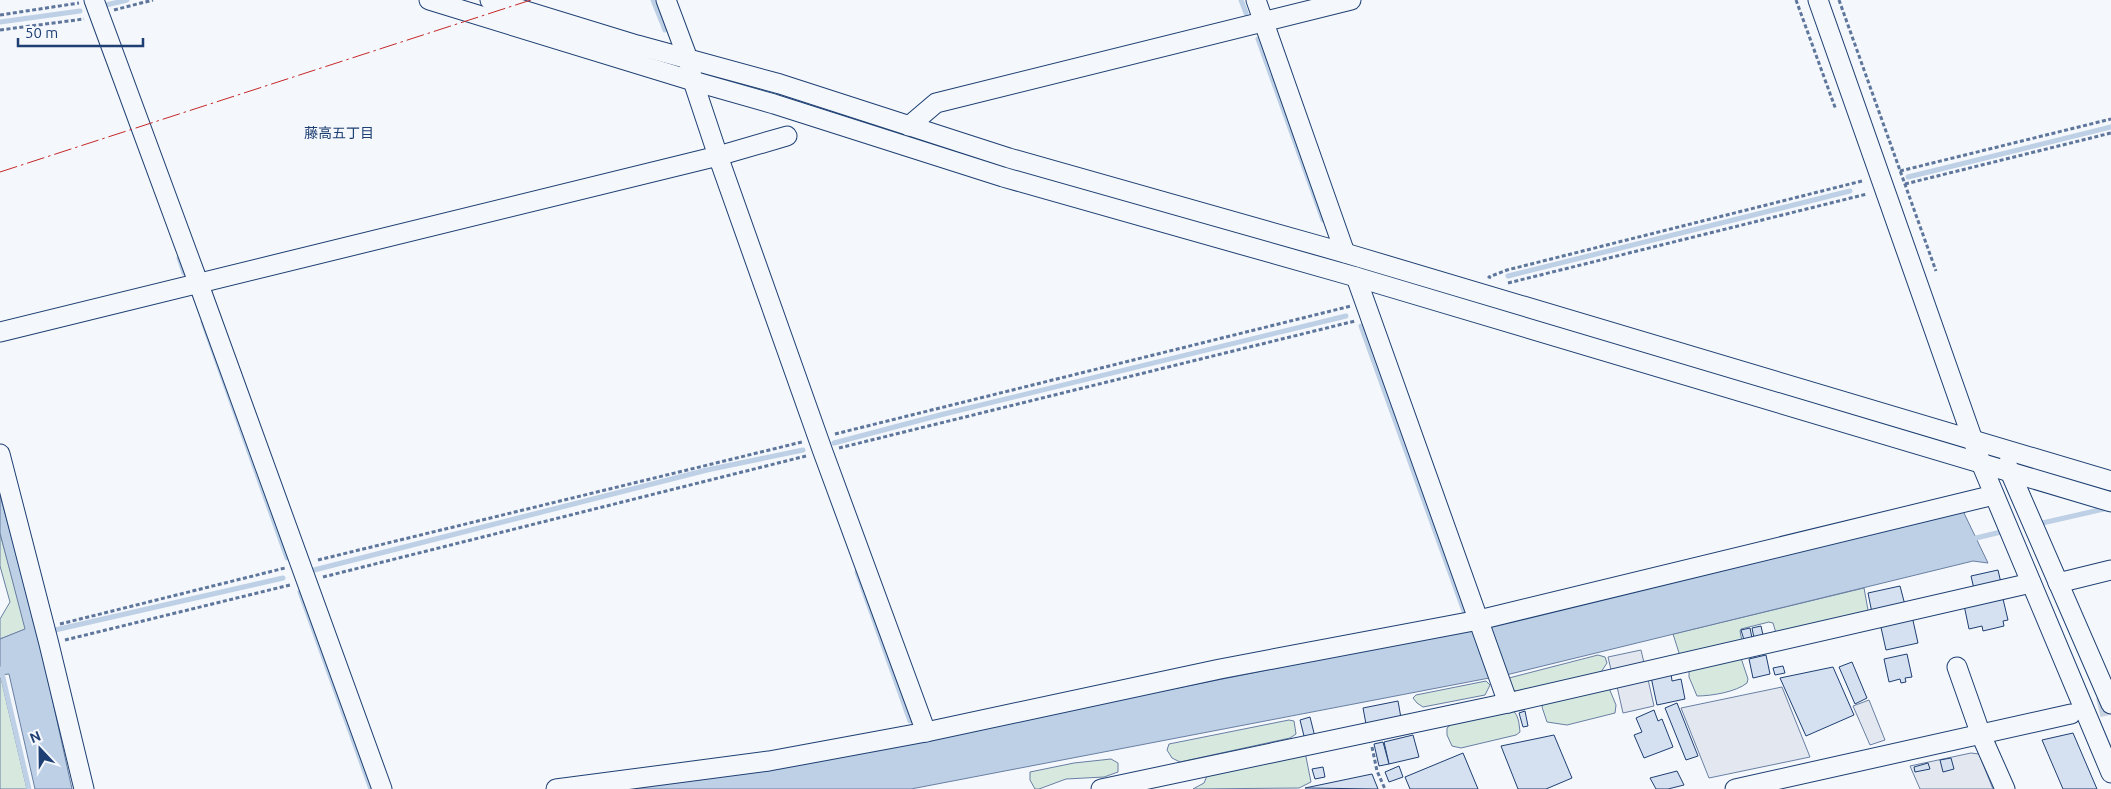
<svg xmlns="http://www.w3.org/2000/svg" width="2111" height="789" viewBox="0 0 2111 789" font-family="Ubuntu,'Noto Sans JP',sans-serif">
	<rect width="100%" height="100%" fill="#f4f7fb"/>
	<g fill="#d7e8df" stroke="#687fa3">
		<path d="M0,533L26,629L0,639V619L10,602L0,566Z"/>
		<path d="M1864,588L1868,610L1863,615L1776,633L1773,623L1769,622L1741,629L1740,631L1742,641L1680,656L1673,634Z"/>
		<path d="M1598,655L1605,657L1607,663L1601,672L1521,694L1512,689L1509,678Z"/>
		<path d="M1741,658L1748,679L1747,683C1736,692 1711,696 1697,696L1689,677V670Z"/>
		<path d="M0,678H1L27,789H0Z"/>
		<path d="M1486,681L1490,685L1485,695L1423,707L1417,703L1413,698L1416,695Z"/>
		<path d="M1609,688L1616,705L1615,713L1567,725L1547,722L1542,707L1544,702Z"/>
		<path d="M1512,710C1519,715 1519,724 1520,732L1516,735L1461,748L1452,746L1447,735V728L1457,719Z"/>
		<path d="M1289,720L1294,721L1296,734L1290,738L1180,762L1172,758L1167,750L1169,744Z"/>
		<path d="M1305,752L1311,782L1299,788L1193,789L1204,783L1209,771Z"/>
		<path d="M1111,759L1118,763V772L1104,777L1066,779L1039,789H1035L1030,780V772L1074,763Z"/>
	</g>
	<g fill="#e3e8f0" stroke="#687fa3">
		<path d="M1641,650L1645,667L1612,674L1608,657Z"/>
		<path d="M1647,675L1654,706L1623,713L1616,682Z"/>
		<path d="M1782,687L1810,757L1709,778L1681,708Z"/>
		<path d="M1869,700L1885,740L1870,745L1853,706Z"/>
		<path d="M1971,753L1979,754L1993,789H1920L1910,766Z"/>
	</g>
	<g fill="#bed0e5" stroke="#687fa3">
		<path d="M0,495L36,625L72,789H35L9,674L0,675V639L25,629L0,533Z"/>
		<path d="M1963,511L1988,563L1973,561L1510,674L911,789H610L918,740L1487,626Z"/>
	</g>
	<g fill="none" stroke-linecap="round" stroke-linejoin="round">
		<g stroke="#bed0e5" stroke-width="5">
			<path d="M653,0L665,30"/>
			<path d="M1241,0L1246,13"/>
			<path d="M106,5L127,0"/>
			<path d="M0,22L80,11"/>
			<path d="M1258,39L1323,220"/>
			<path d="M1908,177L2111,127"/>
			<path d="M179,258L184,273"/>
			<path d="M1508,276L1850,191"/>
			<path d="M203,322L287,558"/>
			<path d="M1361,326L1465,614"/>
			<path d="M834,443L940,415L1346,316"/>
			<path d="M2038,524L2108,508"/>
			<path d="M1972,539L2005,531"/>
			<path d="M314,570L707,470L803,450"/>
			<path d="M857,572L910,721"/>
			<path d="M300,592L371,789"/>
			<path d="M55,630L283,578"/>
			<path d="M1,669L29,789"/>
		</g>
	</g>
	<g fill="#d5e0f0" stroke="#1d3f73">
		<path d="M1998,570L2001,583L1974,589L1971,576Z"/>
		<path d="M1900,586L1905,605L1872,613L1868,593Z"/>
		<path d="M1990,599V602L2003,599L2008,620L2003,621L2004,626L1983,631L1982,626L1969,629L1964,605Z"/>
		<path d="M1912,616L1918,643L1886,650L1880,623Z"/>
		<path d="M1761,626L1763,635L1754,638L1752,628Z"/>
		<path d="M1750,628L1752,638L1744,640L1741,630Z"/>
		<path d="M1907,654L1912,677L1905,678L1906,682L1901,683L1900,679L1889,682L1884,659Z"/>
		<path d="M1766,655L1770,674L1753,678L1749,659Z"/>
		<path d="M1852,662L1867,698L1855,704L1839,667Z"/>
		<path d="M1783,666L1785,673L1775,675L1773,668Z"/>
		<path d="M1833,667L1854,715L1806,736L1780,678Z"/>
		<path d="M1671,673L1672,681L1681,679L1685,699L1657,705L1651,677Z"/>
		<path d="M1398,701L1401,718L1366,724L1363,708Z"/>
		<path d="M1677,703L1698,756L1686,760L1665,708Z"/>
		<path d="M1654,710L1658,721L1662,719L1673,747L1644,758L1634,735L1642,732L1636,718Z"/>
		<path d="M1525,711L1528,726L1523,727L1519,713Z"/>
		<path d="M1310,717L1315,737L1305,740L1300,720Z"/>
		<path d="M2073,733L2097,789H2063L2042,740Z"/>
		<path d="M1413,735L1419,757L1389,764L1384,742Z"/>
		<path d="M1554,735L1572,778L1546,789H1518L1501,746Z"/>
		<path d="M1383,742L1389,764L1379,766L1374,744Z"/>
		<path d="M1463,753L1478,789H1410L1405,777Z"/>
		<path d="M1951,758L1954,769L1943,772L1940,760Z"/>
		<path d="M1928,763L1930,769L1915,772L1914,767Z"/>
		<path d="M1399,766L1403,777L1389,782L1385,772Z"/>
		<path d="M1323,767L1325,777L1315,779L1312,769Z"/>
		<path d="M1677,771L1684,785L1668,789H1656L1650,778Z"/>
		<path d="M1372,774L1378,789L1305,788Z"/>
	</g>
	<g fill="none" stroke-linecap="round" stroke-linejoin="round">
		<path stroke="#c9d2e0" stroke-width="19" stroke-dasharray="19 9" stroke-linecap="butt" d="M2071,714L2111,705"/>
		<g stroke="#1d3f73" stroke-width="21">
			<g id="minor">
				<path d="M94,0L198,282L382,789"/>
				<path d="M429,0L693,81L774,104L1003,177L1356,277L2111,502"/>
				<path d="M490,0L637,45L780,84L1009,158L1345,253L2111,481"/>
				<path d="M666,0L688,59L693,81L718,156L823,452L926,732"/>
				<path d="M1256,0L1345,253"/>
				<path d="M1818,0L1981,463L2111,773"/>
				<path d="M909,126L936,103L1351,0"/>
				<path d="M1356,277L1508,703"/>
				<path d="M0,332L718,156L787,136"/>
				<path d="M0,454L49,644L84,789"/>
				<path d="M2007,465L2111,704"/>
				<path d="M2058,583L2111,570"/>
				<path d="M1957,667L1981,735L2005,789"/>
				<path d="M556,789L769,761L926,732L1220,669L1479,620L1994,495"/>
				<path d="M1101,789L1508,703L2031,583"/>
				<path d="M1735,789L2071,714"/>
			</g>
		</g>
		<g stroke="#5e769c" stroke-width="3" stroke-dasharray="4 2.5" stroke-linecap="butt">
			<path d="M1796,0L1836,110"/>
			<path d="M1839,0L1936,271"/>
			<path d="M114,10L153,0"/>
			<path d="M0,15L79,3"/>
			<path d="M0,30L84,19"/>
			<path d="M1900,171L2111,119"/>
			<path d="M1905,184L2111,133"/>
			<path d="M1491,278L1489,277L1507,270L1862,181"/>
			<path d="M1508,283L1867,194"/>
			<path d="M835,434L1351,306"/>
			<path d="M839,448L1355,321"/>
			<path d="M318,560L802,442"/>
			<path d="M323,577L806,456"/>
			<path d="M60,624L285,568"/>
			<path d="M65,640L290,585"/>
			<path d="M1372,747L1377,771L1385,789"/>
		</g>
		<use href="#minor" stroke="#f4f7fb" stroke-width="19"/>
		<path stroke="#c62828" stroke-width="1" stroke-dasharray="18 4 2.5 4" stroke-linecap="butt" d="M0,172L531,0"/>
	</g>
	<g text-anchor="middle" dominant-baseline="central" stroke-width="4" stroke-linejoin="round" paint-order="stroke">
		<g font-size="14" fill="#1d3f73" stroke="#f4f7fb">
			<text x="339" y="133">藤高五丁目</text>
		</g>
	</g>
	<g transform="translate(40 749) rotate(338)" stroke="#f4f7fb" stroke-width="4" paint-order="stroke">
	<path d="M0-4L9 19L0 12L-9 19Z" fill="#1d3f73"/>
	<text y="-8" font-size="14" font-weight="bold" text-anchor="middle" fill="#1d3f73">N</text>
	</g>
	<path d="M18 38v8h125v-8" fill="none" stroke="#1d3f73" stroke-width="2.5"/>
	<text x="25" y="38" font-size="15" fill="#1d3f73" stroke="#f4f7fb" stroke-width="4" paint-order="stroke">50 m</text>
</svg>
